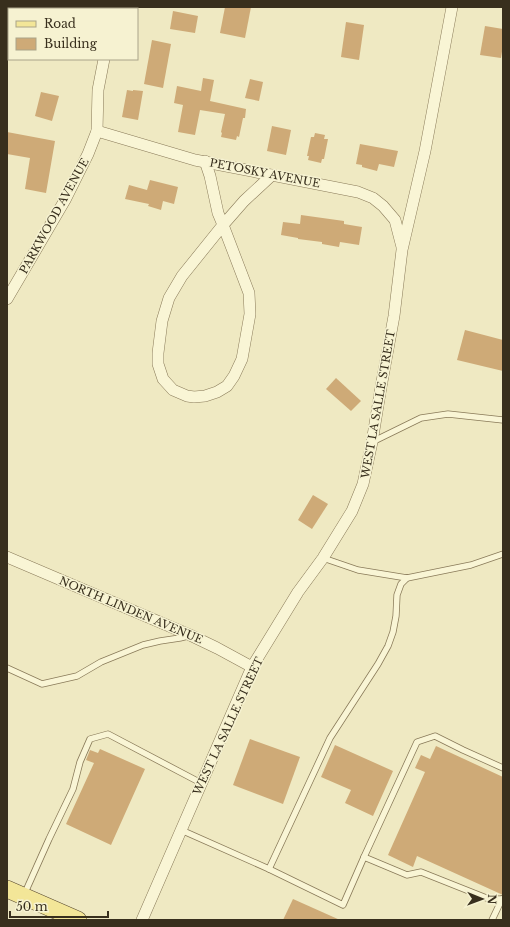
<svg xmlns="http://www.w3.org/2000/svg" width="510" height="927" viewBox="0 0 510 927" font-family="'Libre Baskerville',serif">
	<rect width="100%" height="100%" fill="#efe9c2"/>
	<g fill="#ceaa77">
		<path d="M225,7H251L245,38L220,33Z"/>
		<path d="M173,11L198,16L195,33L170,29Z"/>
		<path d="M346,22L364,25L359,60L341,57Z"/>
		<path d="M485,26L503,29V45L501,58L480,55Z"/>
		<path d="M152,40L171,44L163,88L144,84Z"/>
		<path d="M203,78L214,80L210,101L246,109L245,118H243L239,137L237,136L236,140L221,137L222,133L221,132L225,114L200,110L195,135L178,132L183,105L174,103L177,86L201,91Z"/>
		<path d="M250,79L263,82L259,101L245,98Z"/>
		<path d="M127,90L133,91V90L143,91L138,120L122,117Z"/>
		<path d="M41,92L59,96L52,121L35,116Z"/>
		<path d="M272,126L291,130L286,155L267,151Z"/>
		<path d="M7,132L55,141L46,193L25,189L30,158L7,154Z"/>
		<path d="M315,133L325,135L324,139H328L324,159H322L321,163L308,160L309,156H307L311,137H314Z"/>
		<path d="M360,144L398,151L394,167L379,164L377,171L362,167V165L356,164Z"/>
		<path d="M150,180L178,187L174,204L163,201L161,210L148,206L149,204L125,199L129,185L147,190Z"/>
		<path d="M301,215L344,221V224L362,227L359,245L340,242L339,247L322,244V242L298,239V238L281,235L283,222L300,224Z"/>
		<path d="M465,330L503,340V371L457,360Z"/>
		<path d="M336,378L361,401L351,411L326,389Z"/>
		<path d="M313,495L328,504L312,529L298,520Z"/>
		<path d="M250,739L300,757L283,804L233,785Z"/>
		<path d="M335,745L393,771L373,816L345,803L351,790L321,777Z"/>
		<path d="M436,746L503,777V895L417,856L413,867L388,855L425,772L415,768L421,755L430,759Z"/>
		<path d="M100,749L145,769L111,845L66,824L94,763L86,760L90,750L98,753Z"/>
		<path d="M293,899L340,920H283Z"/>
	</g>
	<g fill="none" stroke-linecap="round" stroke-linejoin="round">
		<g stroke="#897a59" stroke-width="7">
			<g id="service">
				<path d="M372,442L421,418L448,414L503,420"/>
				<path d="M323,558L358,570L407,578L471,565L503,554"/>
				<path d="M7,668L42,684L77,676L101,662L143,645L160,641L180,638L188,636"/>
				<path d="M181,830L269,869L343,905L364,857L407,875L421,872L489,899H503"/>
				<path d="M364,857L417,742L435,736L463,750L503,768"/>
				<path d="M269,869L330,738L378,664L388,646L393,632L396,616L397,595L401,584L407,578"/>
				<path d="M24,895L49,839L73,789L80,762L90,739L108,734L201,783"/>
				<path d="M492,920L502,899"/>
			</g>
		</g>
		<g stroke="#897a59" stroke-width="12">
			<g id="minor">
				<path d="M112,9L113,7"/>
				<path d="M97,131L195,160L358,192L373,198L383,206L395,220L402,247"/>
				<path d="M205,161L210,176L218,213L223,225L249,293L250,314L242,359L234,376L227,386L217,392L205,396L194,397L187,396L173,390L163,379L158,364V353L162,321L169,298L182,276L223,225L244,201L272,175"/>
				<path d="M7,299L65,200L88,154L97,131L98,90L104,59"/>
				<path d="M7,557L190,635L217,648L252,667"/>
				<path d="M142,920L252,667L298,592L323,558L352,511L363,484L372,442L381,387L394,316L402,250L425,151L452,7"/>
			</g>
		</g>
		<g stroke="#56472d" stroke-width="18">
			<path id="primary" d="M7,889L78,920"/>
		</g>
		<use href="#service" stroke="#f9f5d5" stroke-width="5.5"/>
		<use href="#minor" stroke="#f9f5d5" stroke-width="11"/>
		<use href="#primary" stroke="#f3e698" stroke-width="17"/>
	</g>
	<g text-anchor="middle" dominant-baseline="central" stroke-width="3" stroke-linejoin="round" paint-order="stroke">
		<g font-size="11" fill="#382f1d" stroke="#f6f2d1">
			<text transform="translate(265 173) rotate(11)">PETOSKY AVENUE</text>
			<text transform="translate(54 216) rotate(-61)">PARKWOOD AVENUE</text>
			<text transform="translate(378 404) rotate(-80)">WEST LA SALLE STREET</text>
			<text transform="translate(131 610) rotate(23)">NORTH LINDEN AVENUE</text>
			<text transform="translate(228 726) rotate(-65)">WEST LA SALLE STREET</text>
		</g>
	</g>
	<rect width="510" height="927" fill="none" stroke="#382f1d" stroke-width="16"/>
	<rect x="8" y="8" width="130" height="52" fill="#f6f2d1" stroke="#aaa489"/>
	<rect x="16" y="21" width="20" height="6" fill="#f3e698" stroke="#aaa489"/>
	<text x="44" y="28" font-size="12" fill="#382f1d">Road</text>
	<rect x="16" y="38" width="20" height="12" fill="#ceaa77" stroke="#aaa489"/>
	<text x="44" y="48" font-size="12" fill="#382f1d">Building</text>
	<g transform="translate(482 899) rotate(91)" stroke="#f6f2d1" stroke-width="3" paint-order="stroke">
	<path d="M0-3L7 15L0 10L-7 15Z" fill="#382f1d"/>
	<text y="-6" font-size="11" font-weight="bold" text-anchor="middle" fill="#382f1d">N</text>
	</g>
	<path d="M10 911v6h98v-6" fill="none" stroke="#382f1d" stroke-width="2"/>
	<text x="16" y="911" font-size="12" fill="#382f1d" stroke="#f6f2d1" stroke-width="3" paint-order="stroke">50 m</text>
</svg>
